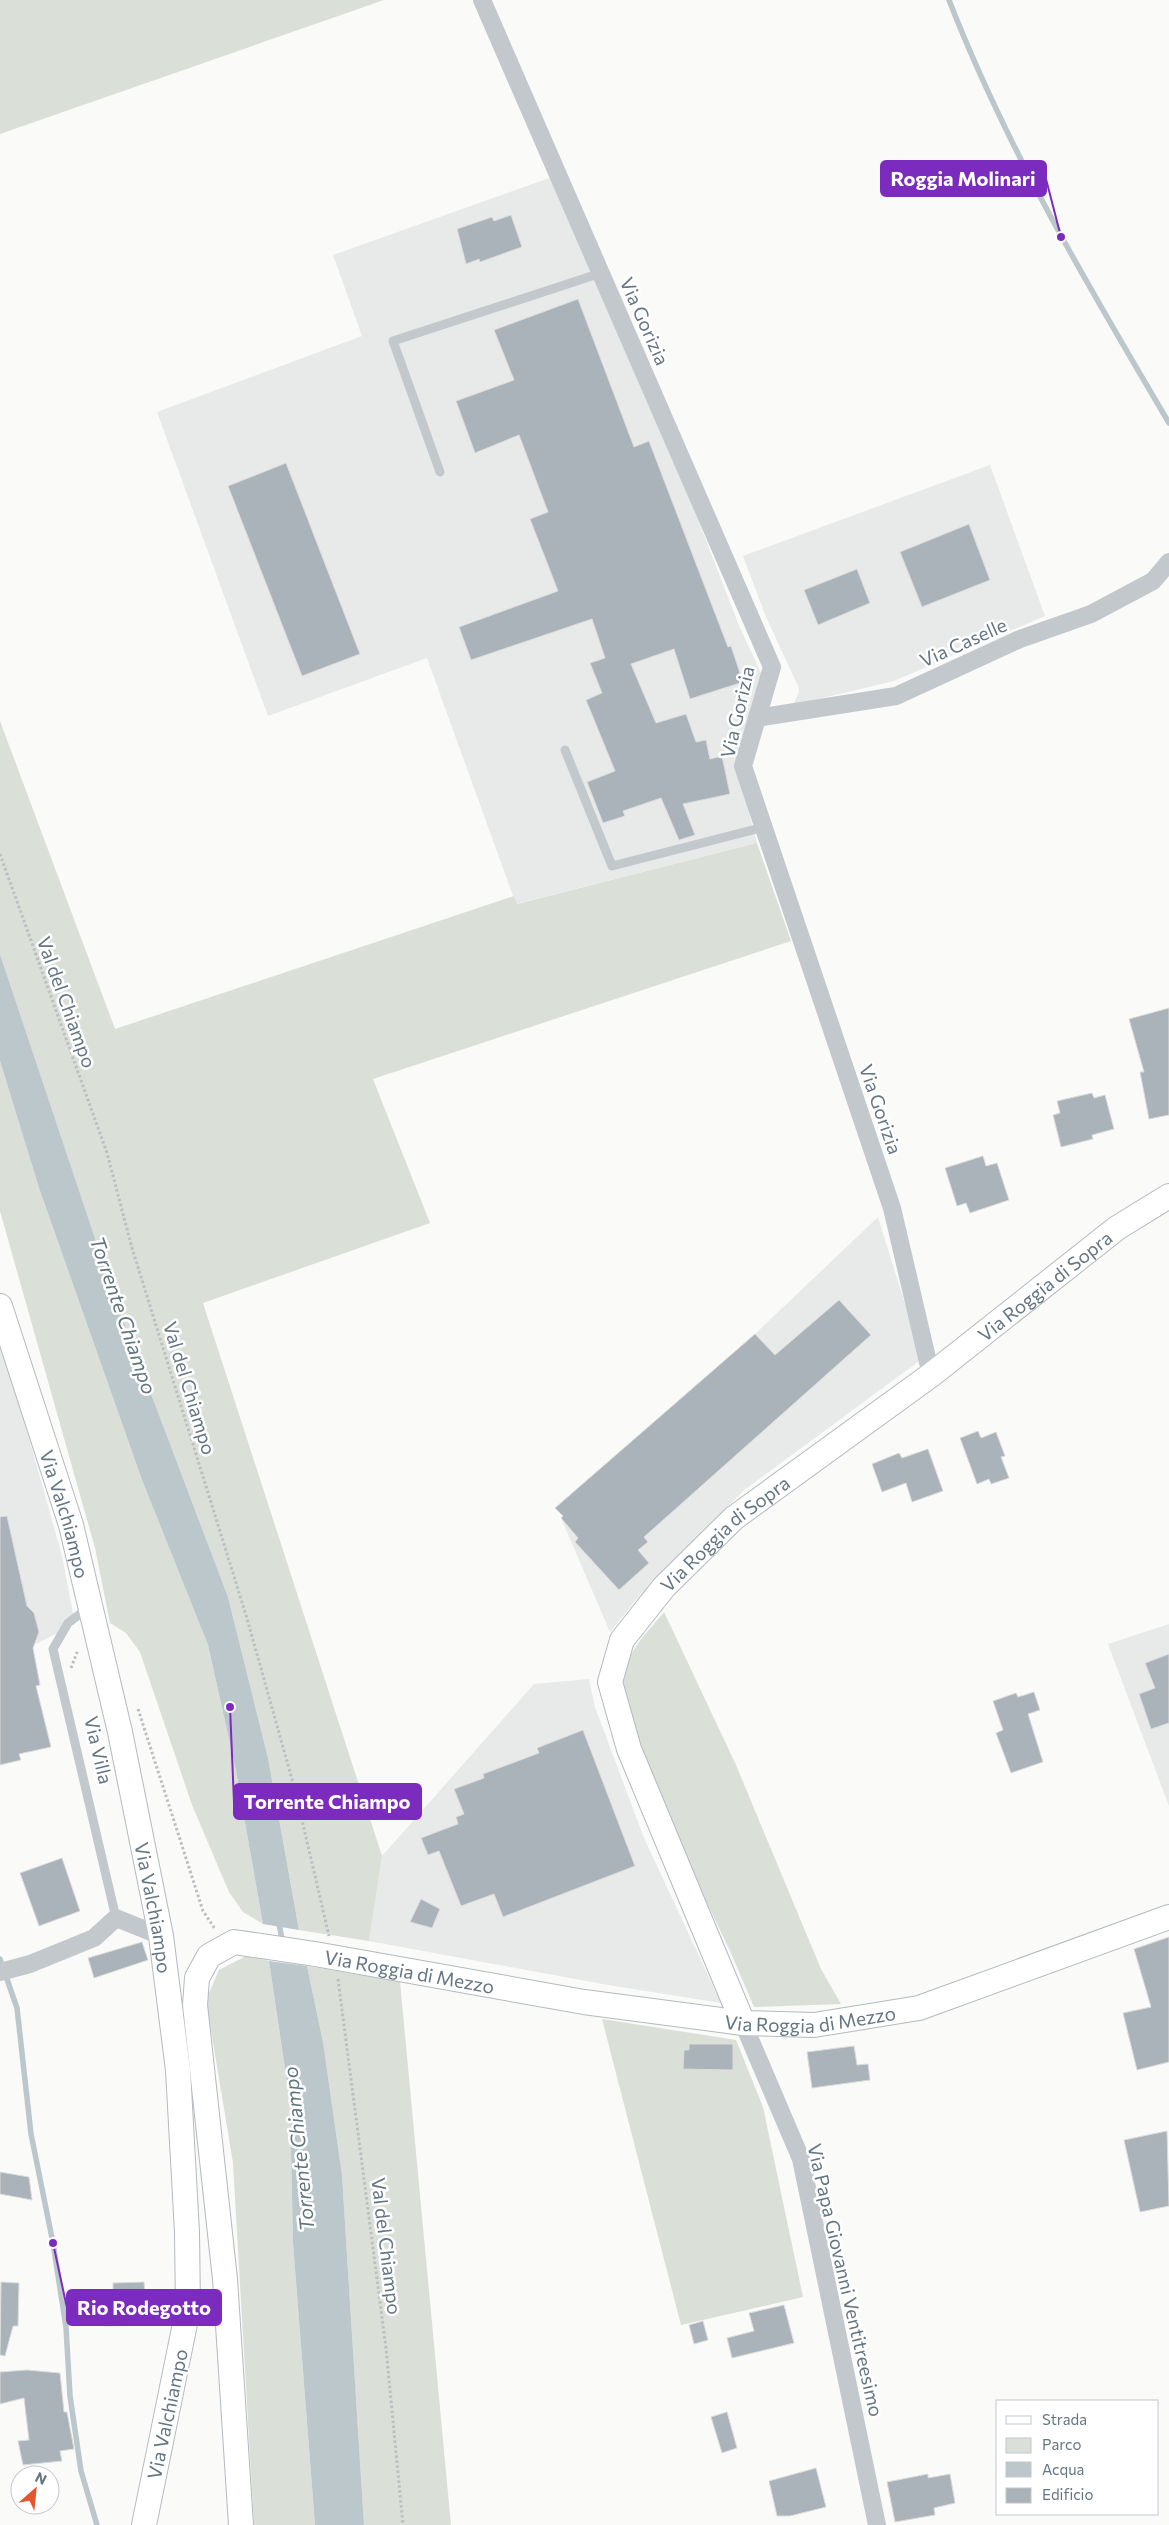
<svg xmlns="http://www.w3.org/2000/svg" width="1169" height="2525" viewBox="0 0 1169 2525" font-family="Commissioner,sans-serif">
	<rect width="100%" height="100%" fill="#fafaf8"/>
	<g fill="#e8e9e9">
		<path d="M555,176L693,507L740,628L769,690L743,789L757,843L516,904L427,658L268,716L157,412L362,336L333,255Z"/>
		<path d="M990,465L1045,616L894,681L793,705L799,692L798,686L766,617L743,556Z"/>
		<path d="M878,1217L922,1359L743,1491L636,1600L610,1632L561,1518L563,1516L555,1508L755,1334Z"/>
		<path d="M0,1335L62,1556L75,1624L38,1643L0,1652Z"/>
		<path d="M1169,1624V1806L1108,1644Z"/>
		<path d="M589,1679L595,1707L644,1838L721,2003L608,1985L369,1941L382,1856L534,1684Z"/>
	</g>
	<g fill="#dadfd7">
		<path d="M0,0H384L0,134Z"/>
		<path d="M0,721L115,1029L514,896L517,904L757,843L791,941L373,1079L430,1223L203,1303L382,1856L369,1941L299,1930L268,1758L228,1597L117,1304L0,954Z"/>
		<path d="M0,1061L39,1188L142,1480L208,1645L235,1766L263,1924L243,1912L229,1892L192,1805L140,1652L126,1633L110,1623L95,1548L0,1211Z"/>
		<path d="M664,1612L736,1765L821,1969L841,2004L754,2007L731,1953L670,1826L623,1699C619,1659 640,1641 664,1612Z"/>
		<path d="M248,1955L269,1961L290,2102L293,2243L315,2525H254L233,2163L206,2000L219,1970Z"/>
		<path d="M307,1966L400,1982L451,2525H364L342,2175L323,2042Z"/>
		<path d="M602,2019L736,2040L763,2107L803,2297L681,2325Z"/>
	</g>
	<g fill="#bbc7cb">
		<path d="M0,954L117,1304L228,1597L268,1758L299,1930L263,1924L235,1766L208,1645L142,1480L39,1188L0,1061Z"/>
		<path d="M269,1961L307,1966L323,2042L342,2175L364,2525H315L293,2243L290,2102Z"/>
	</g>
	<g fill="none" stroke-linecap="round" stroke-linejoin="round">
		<g stroke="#bbc7cb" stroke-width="5.5">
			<path d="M949,0C1007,149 1088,286 1169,423"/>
			<path d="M278,1919L283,1944"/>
			<path d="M0,1959L17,2008L31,2134L53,2243L66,2327L70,2396L81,2471L97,2525"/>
		</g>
	</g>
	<g fill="#aab3b9" stroke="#dcdcda">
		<path d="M511,215L522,247L480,262L479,259L466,264L457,229L492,217L494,221Z"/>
		<path d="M578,299L634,447L649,441L728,647L731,646L743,682L690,699L674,649L631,664L656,723L686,714L696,742L706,740L710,759L722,756L730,794L683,804L695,835L679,840L661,798L623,811L625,816L603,823L587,782L615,771L586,700L602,693L590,663L605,658L592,619L471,660L459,627L558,591L530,519L548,512L519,435L475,453L456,401L514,380L494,330Z"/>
		<path d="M286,463L360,654L302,676L228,486Z"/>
		<path d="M969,524L990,580L922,607L900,552Z"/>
		<path d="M857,569L870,603L818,625L804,590Z"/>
		<path d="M1169,1008V1115L1149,1119L1140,1072H1144L1129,1019Z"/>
		<path d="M1092,1093L1094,1098L1105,1095L1114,1129L1092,1135L1093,1139L1061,1147L1053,1115L1060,1113L1057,1101Z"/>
		<path d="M983,1156L986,1166L997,1163L1009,1200L970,1213L966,1203L957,1206L945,1168Z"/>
		<path d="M839,1300L871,1335L644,1537L648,1542L638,1550L649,1563L619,1590L575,1542L578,1538L561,1518L563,1516L555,1508L755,1334L775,1355Z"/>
		<path d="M978,1431L981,1438L996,1432L1005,1456L1001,1457L1009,1478L991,1484L989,1479L977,1484L960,1438Z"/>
		<path d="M928,1449L943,1491L912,1502L906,1483L882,1492L872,1464L899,1453L902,1458Z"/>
		<path d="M7,1516L27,1606L34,1613L39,1632L33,1648L40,1685L36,1686L51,1747L19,1754L21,1760L0,1765V1517Z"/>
		<path d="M1169,1654V1723L1151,1729L1139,1694L1155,1688L1145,1663Z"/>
		<path d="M1034,1692L1040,1710L1028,1714L1043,1762L1011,1773L996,1733L1003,1730L993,1701L1016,1693L1018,1697Z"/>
		<path d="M583,1730L635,1866L503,1917L494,1894L461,1906L439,1851L428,1855L421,1838L458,1824L456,1817L464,1814L454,1789L484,1778L483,1774L539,1753L537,1748Z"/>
		<path d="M62,1858L80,1911L39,1926L20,1873Z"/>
		<path d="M421,1899L440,1909L432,1928L410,1922Z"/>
		<path d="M1169,1937V2062L1137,2070L1123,2013L1151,2007L1134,1949Z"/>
		<path d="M142,1942L148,1960L94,1978L88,1958Z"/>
		<path d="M689,2044H733V2070L683,2069L684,2050H689Z"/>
		<path d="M854,2046L857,2065L868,2064L870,2080L812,2088L807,2052Z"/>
		<path d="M1167,2131L1169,2206L1140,2212L1124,2140Z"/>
		<path d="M0,2172L29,2177L32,2200L0,2194Z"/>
		<path d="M1,2282L19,2283L18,2326H13L5,2356L0,2355Z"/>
		<path d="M144,2282L147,2325L104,2326L103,2292L113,2291V2283Z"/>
		<path d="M784,2305L794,2343L732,2358L727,2338L754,2331L749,2313Z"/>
		<path d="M703,2321L708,2340L694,2344L689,2325Z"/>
		<path d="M27,2370L60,2373L64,2412H67L74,2449L60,2451L62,2461L23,2465L18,2441L29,2440L24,2398L0,2404V2372Z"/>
		<path d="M727,2412L737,2448L722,2453L711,2417Z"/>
		<path d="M816,2468L826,2507L790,2516H777L769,2481Z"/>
		<path d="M928,2474V2478L950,2474L955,2503L934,2508L935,2515L895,2522L887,2482Z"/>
	</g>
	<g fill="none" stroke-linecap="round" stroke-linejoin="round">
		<g stroke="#b3babf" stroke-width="26">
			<g id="secondary">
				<path id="s1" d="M0,1306L71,1525L120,1732L161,1936L178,2070L187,2232L188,2309L144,2525"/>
				<path id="s2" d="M743,2023L629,1749L610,1682L622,1640L664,1587L734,1518L931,1375L1117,1228L1169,1196"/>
				<path id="s3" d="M241,2525L225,2279L195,2005L197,1978L209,1956L234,1942L315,1954L584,2002L743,2023L814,2025L919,2008L1169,1917"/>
			</g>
		</g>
		<g stroke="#bbbfc2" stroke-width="3" stroke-dasharray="2.5 2.5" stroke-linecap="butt">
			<path d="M0,854L107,1153L132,1248L246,1615L295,1790L329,1936"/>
			<path d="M71,1668L78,1650"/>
			<path d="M138,1709L203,1911L215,1929"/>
			<path d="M338,1979L386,2348L403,2525"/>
		</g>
		<g stroke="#c3c8cc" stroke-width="9">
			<path d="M440,472L393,341L601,273"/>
			<path d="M565,750L612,866L764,827"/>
			<path d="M88,1608L68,1623L53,1649L116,1918"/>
		</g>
		<g stroke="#c3c8cc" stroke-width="18">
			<path d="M482,0L772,667L743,766L892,1208L931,1375"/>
			<path d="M757,718L896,696L1020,639L1091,614L1153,581L1169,562"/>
			<path d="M0,1972L30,1964L94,1938L116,1918L161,1936"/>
			<path d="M743,2023L801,2159L877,2525"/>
		</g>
		<use href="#secondary" stroke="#fff" stroke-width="24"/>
	</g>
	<g text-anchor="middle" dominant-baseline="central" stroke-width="5" stroke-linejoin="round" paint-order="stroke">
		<g font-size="19" fill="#657683" stroke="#fff">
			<text transform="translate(645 321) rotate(66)">Via Gorizia</text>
			<text transform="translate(963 642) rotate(-24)">Via Caselle</text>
			<text transform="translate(737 712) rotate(-77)">Via Gorizia</text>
			<text transform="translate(67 1002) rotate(70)">Val del Chiampo</text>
			<text transform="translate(881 1109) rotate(71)">Via Gorizia</text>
			<text stroke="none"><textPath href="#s2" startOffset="964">Via Roggia di Sopra</textPath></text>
			<text transform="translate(190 1388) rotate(73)">Val del Chiampo</text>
			<text stroke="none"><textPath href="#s1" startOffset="218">Via Valchiampo</textPath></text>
			<text stroke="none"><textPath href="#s2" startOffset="559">Via Roggia di Sopra</textPath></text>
			<text transform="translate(99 1750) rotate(77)">Via Villa</text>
			<text stroke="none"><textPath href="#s1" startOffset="622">Via Valchiampo</textPath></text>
			<text stroke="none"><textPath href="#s3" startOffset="781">Via Roggia di Mezzo</textPath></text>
			<text stroke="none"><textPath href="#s3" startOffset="1186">Via Roggia di Mezzo</textPath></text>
			<text transform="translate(387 2246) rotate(83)">Val del Chiampo</text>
			<text transform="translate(846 2280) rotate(77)">Via Papa Giovanni Ventitreesimo</text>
			<text transform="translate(167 2414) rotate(-78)">Via Valchiampo</text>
		</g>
		<g font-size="20" font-style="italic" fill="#60757c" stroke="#fff">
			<text transform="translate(124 1315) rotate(71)">Torrente Chiampo</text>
			<text transform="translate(298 2149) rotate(-96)">Torrente Chiampo</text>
		</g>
	</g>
	<path fill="none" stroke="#7b2cbf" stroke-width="2" d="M1061 237L1046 179M230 1707L234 1802M53 2243L67 2308"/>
	<g fill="#7b2cbf" stroke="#fff" stroke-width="2">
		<circle cx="1061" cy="237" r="5"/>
		<circle cx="230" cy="1707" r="5"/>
		<circle cx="53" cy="2243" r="5"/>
	</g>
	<g fill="#7b2cbf" stroke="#7b2cbf" stroke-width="2">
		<rect x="881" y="161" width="165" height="35" rx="5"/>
		<rect x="234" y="1784" width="187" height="35" rx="5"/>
		<rect x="67" y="2290" width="154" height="35" rx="5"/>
	</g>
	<g font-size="20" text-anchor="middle" font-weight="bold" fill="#fff">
		<text x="963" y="186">Roggia Molinari</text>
		<text x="327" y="1809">Torrente Chiampo</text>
		<text x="144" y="2315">Rio Rodegotto</text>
	</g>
	<rect x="996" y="2400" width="162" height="115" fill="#ffffff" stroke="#c1c8cd"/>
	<rect x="1006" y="2416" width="25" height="8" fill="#ffffff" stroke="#c1c8cd"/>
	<text x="1042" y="2425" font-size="15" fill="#657683">Strada</text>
	<rect x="1006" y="2438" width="25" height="15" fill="#dadfd7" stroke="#c1c8cd"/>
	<text x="1042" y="2450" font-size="15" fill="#657683">Parco</text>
	<rect x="1006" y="2462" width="25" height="15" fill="#bbc7cb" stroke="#c1c8cd"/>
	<text x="1042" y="2475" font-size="15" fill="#657683">Acqua</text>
	<rect x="1006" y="2488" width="25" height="15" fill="#aab3b9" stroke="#c1c8cd"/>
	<text x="1042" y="2500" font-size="15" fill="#657683">Edificio</text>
	<g transform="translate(35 2490) rotate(27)"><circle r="24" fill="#ffffff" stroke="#c1c8cd"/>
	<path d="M0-4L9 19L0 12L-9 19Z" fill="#e4572e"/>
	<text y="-8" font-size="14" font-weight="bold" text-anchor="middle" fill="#657683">N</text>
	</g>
</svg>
